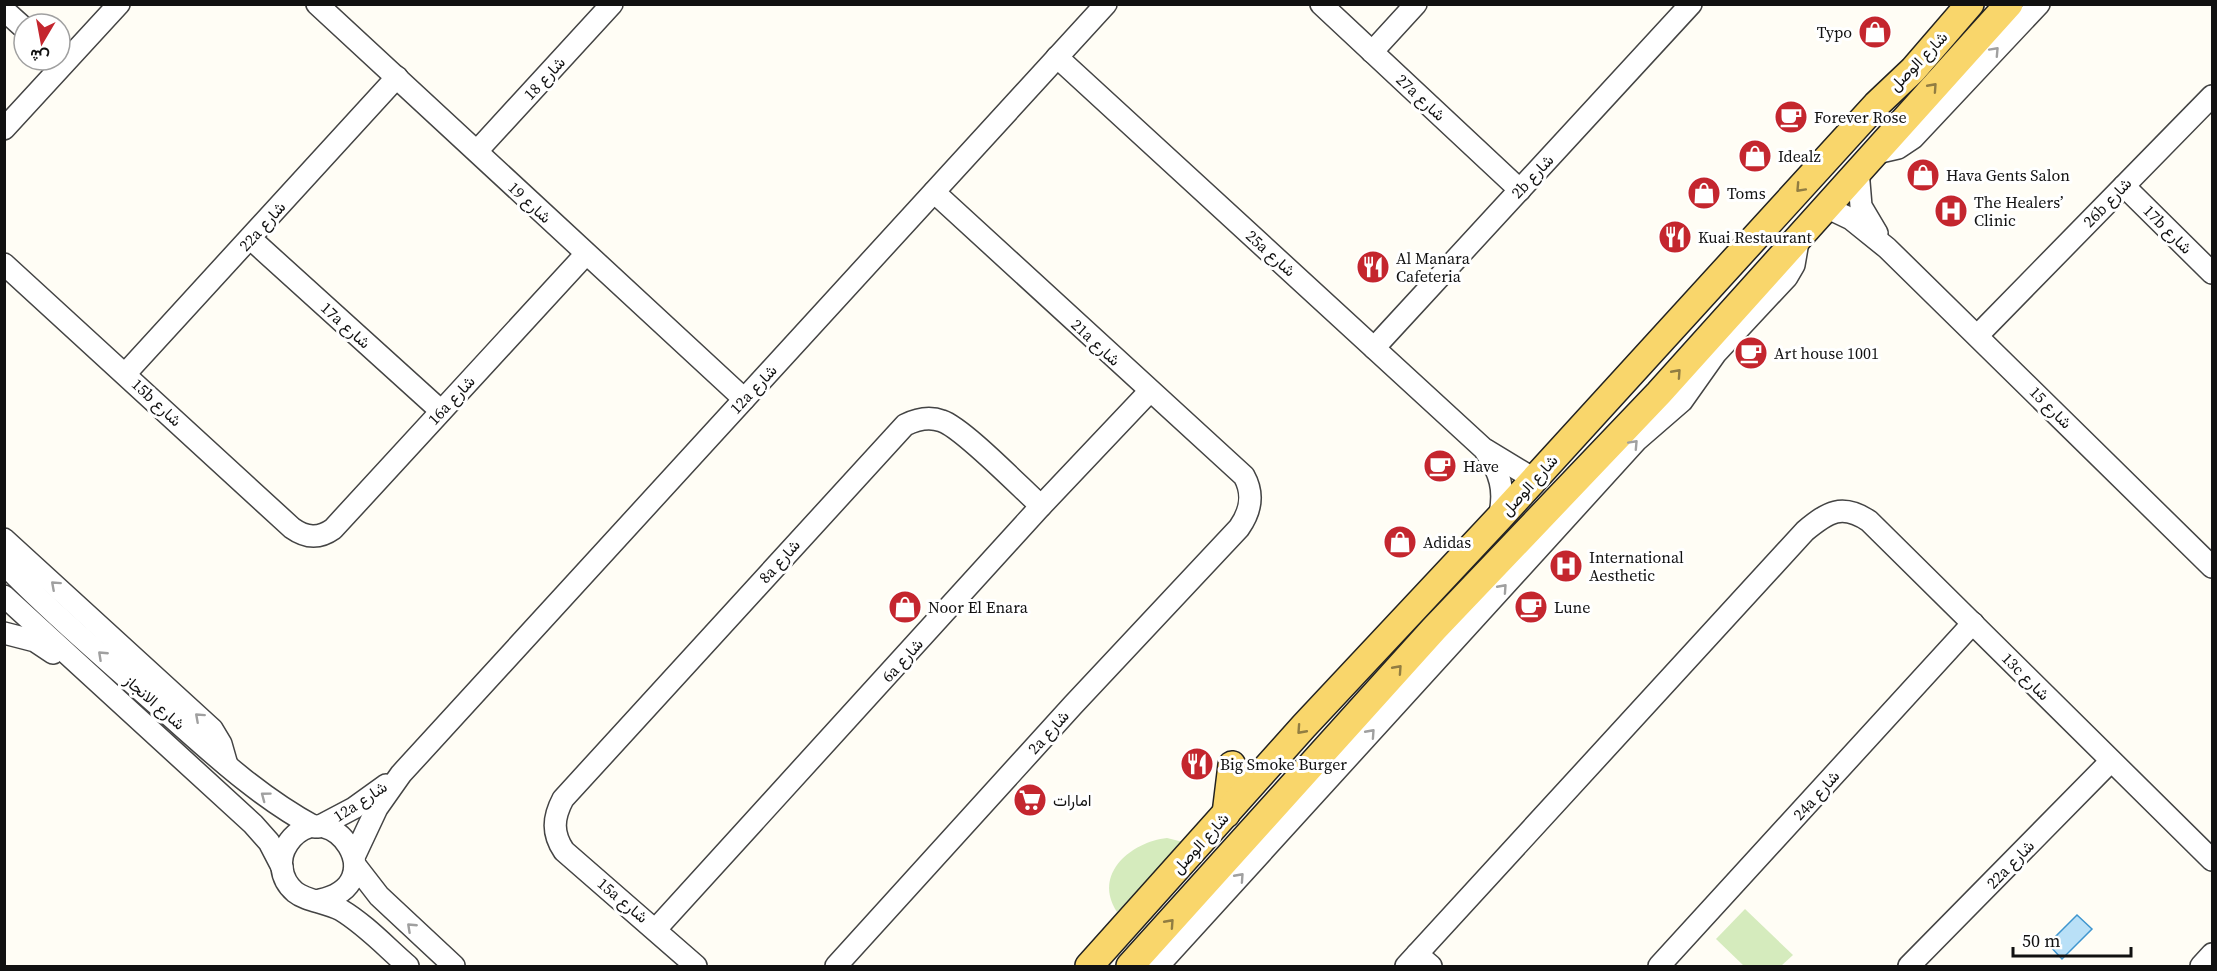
<svg xmlns="http://www.w3.org/2000/svg" width="2217" height="971" viewBox="0 0 2217 971" font-family="'Source Serif 4',Vazirmatn,serif">
	<rect width="100%" height="100%" fill="#fffdf5"/>
	<g fill="#d5ebbd">
		<path d="M1167,838L1183,842L1117,912C1092,874 1131,842 1167,838Z"/>
		<path d="M1745,909L1793,955L1781,966H1744L1716,939Z"/>
	</g>
	<path fill="#b9e0f7" stroke="#3f96cf" stroke-width="1.5" d="M2077,915L2092,929L2062,959L2048,944Z"/>
	<g fill="none" stroke-linecap="round" stroke-linejoin="round">
		<g stroke="#444" stroke-width="24">
			<g id="minor">
				<path d="M317,4L744,399"/>
				<path d="M1321,4L1520,190"/>
				<path d="M4,10L24,28"/>
				<path d="M1372,52L1416,4"/>
				<path d="M1057,57L1484,449C1500,472 1506,490 1499,518"/>
				<path d="M4,129L119,4"/>
				<path d="M477,151L612,4"/>
				<path d="M1872,154L1898,148L1913,138L2039,4"/>
				<path d="M1858,170L1861,206L1877,233"/>
				<path d="M2124,186L2212,273"/>
				<path d="M1826,207L1851,219L1887,248L2212,567"/>
				<path d="M251,239L441,411"/>
				<path d="M4,264L292,528C306,538 319,539 333,529L586,254"/>
				<path d="M1978,335L2212,96"/>
				<path d="M1374,348L1691,4"/>
				<path d="M126,373L397,77"/>
				<path d="M1486,450L1534,479"/>
				<path d="M4,539L212,729L221,744L227,765"/>
				<path d="M4,564C53,614 107,660 160,707C209,750 257,796 315,827"/>
				<path d="M4,596L253,824L269,842L282,867"/>
				<path d="M4,633L35,641L53,653"/>
				<path d="M318,827L354,808L386,785"/>
				<path d="M354,857L377,808L401,774L1106,4"/>
				<path d="M355,865L379,896L454,966"/>
				<path d="M320,900C394,884 332,794 292,838C285,846 280,857 282,868C283,877 288,886 295,892C306,901 326,902 341,910C366,925 386,947 408,966"/>
				<path d="M656,929L1041,506L1149,392"/>
				<path d="M1417,954L1431,966"/>
				<path d="M696,966L564,851C552,833 553,818 563,799L905,425C917,419 929,416 942,421C963,428 1021,488 1041,506"/>
				<path d="M836,966L1073,705L1239,528C1251,511 1254,494 1244,476L934,192"/>
				<path d="M1158,966L1637,440L1682,401L1716,353L1787,277L1794,265L1799,236"/>
				<path d="M1406,966L1805,531C1828,512 1842,503 1869,521L2212,860"/>
				<path d="M1659,966L1973,623"/>
				<path d="M1909,966L2111,761"/>
				<path d="M2201,966L2212,954"/>
			</g>
		</g>
		<g stroke="#222" stroke-width="30">
			<g id="major">
				<path d="M1226,814L1232,765"/>
				<path d="M1089,966L1304,726L1499,518L1876,105L1913,70L1970,4"/>
				<path d="M1130,966L1434,629L1659,393L2009,4"/>
			</g>
		</g>
		<use href="#minor" stroke="#fff" stroke-width="21"/>
		<use href="#major" stroke="#f9d66b" stroke-width="27"/>
	</g>
	<defs><path id="oneway-chevron" d="M-2-3.5L2.5 0L-2 3.5" fill="none" stroke-width="1.6" stroke-linecap="round" stroke-linejoin="round" transform="scale(1.5)"/></defs>
	<g stroke="#a0a0a0">
		<use href="#oneway-chevron" transform="translate(1995 51) rotate(-47)"/>
		<use href="#oneway-chevron" transform="translate(1634 444) rotate(-47)"/>
		<use href="#oneway-chevron" transform="translate(55 585) rotate(-138)"/>
		<use href="#oneway-chevron" transform="translate(1503 588) rotate(-48)"/>
		<use href="#oneway-chevron" transform="translate(102 655) rotate(-137)"/>
		<use href="#oneway-chevron" transform="translate(199 717) rotate(-138)"/>
		<use href="#oneway-chevron" transform="translate(1371 733) rotate(-48)"/>
		<use href="#oneway-chevron" transform="translate(265 796) rotate(-143)"/>
		<use href="#oneway-chevron" transform="translate(1240 877) rotate(-48)"/>
		<use href="#oneway-chevron" transform="translate(411 927) rotate(-137)"/>
	</g>
	<g stroke="#917d42">
		<use href="#oneway-chevron" transform="translate(1933 87) rotate(-48)"/>
		<use href="#oneway-chevron" transform="translate(1800 188) rotate(133)"/>
		<use href="#oneway-chevron" transform="translate(1677 373) rotate(-48)"/>
		<use href="#oneway-chevron" transform="translate(1398 669) rotate(-48)"/>
		<use href="#oneway-chevron" transform="translate(1301 730) rotate(132)"/>
		<use href="#oneway-chevron" transform="translate(1170 923) rotate(-48)"/>
	</g>
	<defs>
		<g id="shop-disc" transform="scale(1.725)"><circle r="9.5" fill="#c4262e" stroke="#fff"/><path d="M-5-2.5h2.3a2.7 3.5 0 0 1 5.4 0H5L5.5 6h-11ZM-1.5-2.5h3a1.5 2.3 0 0 0-3 0Z" fill="#fff"/></g>
		<g id="cafe-disc" transform="scale(1.725)"><circle r="9.5" fill="#c4262e" stroke="#fff"/><path d="M-5.5-4.5H6V0H3Q3 3.5 0 3.5H-2.5Q-5.5 3.5-5.5 0ZM3-3.2v2h1.7v-2ZM-6 4.5H4V6H-6Z" fill="#fff"/></g>
		<g id="hospital-disc" transform="scale(1.725)"><circle r="9.5" fill="#c4262e" stroke="#fff"/><path d="M-5-5h3v3.5h4V-5h3V5h-3V1.5h-4V5h-3Z" fill="#fff"/></g>
		<g id="restaurant-disc" transform="scale(1.725)"><circle r="9.5" fill="#c4262e" stroke="#fff"/><path d="M-5-6h1v4h1v-4h1v4h1v-4h1v5L-1.5 .5V6h-2V.5L-5-1ZM5-6V6H3V1.5H1.5Q1.5-4 5-6Z" fill="#fff"/></g>
		<g id="supermarket-disc" transform="scale(1.725)"><circle r="9.5" fill="#c4262e" stroke="#fff"/><path d="M-6-5.5h2.5l.6 2H6L4.5 2H-2.5L-4.4-4H-6ZM-1.5 3.2a1.3 1.3 0 1 0 .1 0ZM3 3.2a1.3 1.3 0 1 0 .1 0Z" fill="#fff"/></g>
	</defs>
	<g fill-rule="evenodd">
		<use href="#shop-disc" x="1875" y="32"/>
		<use href="#cafe-disc" x="1791" y="117"/>
		<use href="#shop-disc" x="1755" y="156"/>
		<use href="#shop-disc" x="1923" y="175"/>
		<use href="#shop-disc" x="1704" y="193"/>
		<use href="#hospital-disc" x="1951" y="211"/>
		<use href="#restaurant-disc" x="1675" y="237"/>
		<use href="#restaurant-disc" x="1373" y="267"/>
		<use href="#cafe-disc" x="1751" y="353"/>
		<use href="#cafe-disc" x="1440" y="466"/>
		<use href="#shop-disc" x="1400" y="542"/>
		<use href="#hospital-disc" x="1566" y="566"/>
		<use href="#shop-disc" x="905" y="607"/>
		<use href="#cafe-disc" x="1531" y="607"/>
		<use href="#restaurant-disc" x="1197" y="764"/>
		<use href="#supermarket-disc" x="1030" y="800"/>
	</g>
	<g text-anchor="middle" dominant-baseline="central" stroke-width="6" stroke-linejoin="round" paint-order="stroke">
		<g font-size="16" fill="#111" stroke="#fff" text-anchor="start">
			<text x="1852" y="32" text-anchor="end">Typo</text>
			<text x="1814" y="117">Forever Rose</text>
			<text x="1778" y="156">Idealz</text>
			<text x="1946" y="175">Hava Gents Salon</text>
			<text x="1727" y="193">Toms</text>
			<text x="1974" y="202">The Healers’<tspan x="1974" dy="18">Clinic</tspan></text>
			<text x="1698" y="237">Kuai Restaurant</text>
			<text x="1396" y="258">Al Manara<tspan x="1396" dy="18">Cafeteria</tspan></text>
			<text x="1774" y="353">Art house 1001</text>
			<text x="1463" y="466">Have</text>
			<text x="1423" y="542">Adidas</text>
			<text x="1589" y="557">International<tspan x="1589" dy="18">Aesthetic</tspan></text>
			<text x="928" y="607">Noor El Enara</text>
			<text x="1554" y="607">Lune</text>
			<text x="1220" y="764">Big Smoke Burger</text>
			<text x="1053" y="800">امارات</text>
		</g>
		<g font-size="16" fill="#111" stroke="#fff">
			<text transform="translate(1918 61) rotate(-46)">شارع الوصل</text>
			<text transform="translate(544 78) rotate(-47)">شارع 18</text>
			<text transform="translate(1421 97) rotate(43)">27a شارع</text>
			<text transform="translate(1532 176) rotate(-47)">2b شارع</text>
			<text transform="translate(530 202) rotate(43)">شارع 19</text>
			<text transform="translate(2107 202) rotate(-46)">26b شارع</text>
			<text transform="translate(262 226) rotate(-48)">22a شارع</text>
			<text transform="translate(2168 229) rotate(45)">17b شارع</text>
			<text transform="translate(1271 253) rotate(42)">25a شارع</text>
			<text transform="translate(346 325) rotate(42)">17a شارع</text>
			<text transform="translate(1096 342) rotate(43)">21a شارع</text>
			<text transform="translate(753 389) rotate(-47)">12a شارع</text>
			<text transform="translate(451 400) rotate(-47)">16a شارع</text>
			<text transform="translate(157 402) rotate(43)">15b شارع</text>
			<text transform="translate(2051 407) rotate(45)">شارع 15</text>
			<text transform="translate(1529 485) rotate(-48)">شارع الوصل</text>
			<text transform="translate(779 561) rotate(-48)">8a شارع</text>
			<text transform="translate(902 660) rotate(-48)">6a شارع</text>
			<text transform="translate(2026 676) rotate(45)">13c شارع</text>
			<text transform="translate(155 702) rotate(41)">شارع الانجاز</text>
			<text transform="translate(1048 732) rotate(-48)">2a شارع</text>
			<text transform="translate(1816 795) rotate(-48)">24a شارع</text>
			<text transform="translate(360 801) rotate(-33)">12a شارع</text>
			<text transform="translate(1200 843) rotate(-48)">شارع الوصل</text>
			<text transform="translate(2010 864) rotate(-46)">22a شارع</text>
			<text transform="translate(623 900) rotate(40)">15a شارع</text>
		</g>
	</g>
	<rect width="2217" height="971" fill="none" stroke="#111111" stroke-width="12"/>
	<g transform="translate(42 42) rotate(190)"><circle r="28" fill="#ffffff" stroke="#a0a0a0" stroke-width="1.5"/>
	<path d="M0-4.5L10 22L0 15L-10 22Z" fill="#c4262e"/>
	<text y="-9" font-size="16" font-weight="bold" text-anchor="middle" fill="#111111">ش</text>
	</g>
	<path d="M2013 947v9h118v-9" fill="none" stroke="#111111" stroke-width="3"/>
	<text x="2022" y="947" font-size="18" fill="#111111" stroke="#ffffff" stroke-width="4.5" paint-order="stroke">50 m</text>
</svg>
